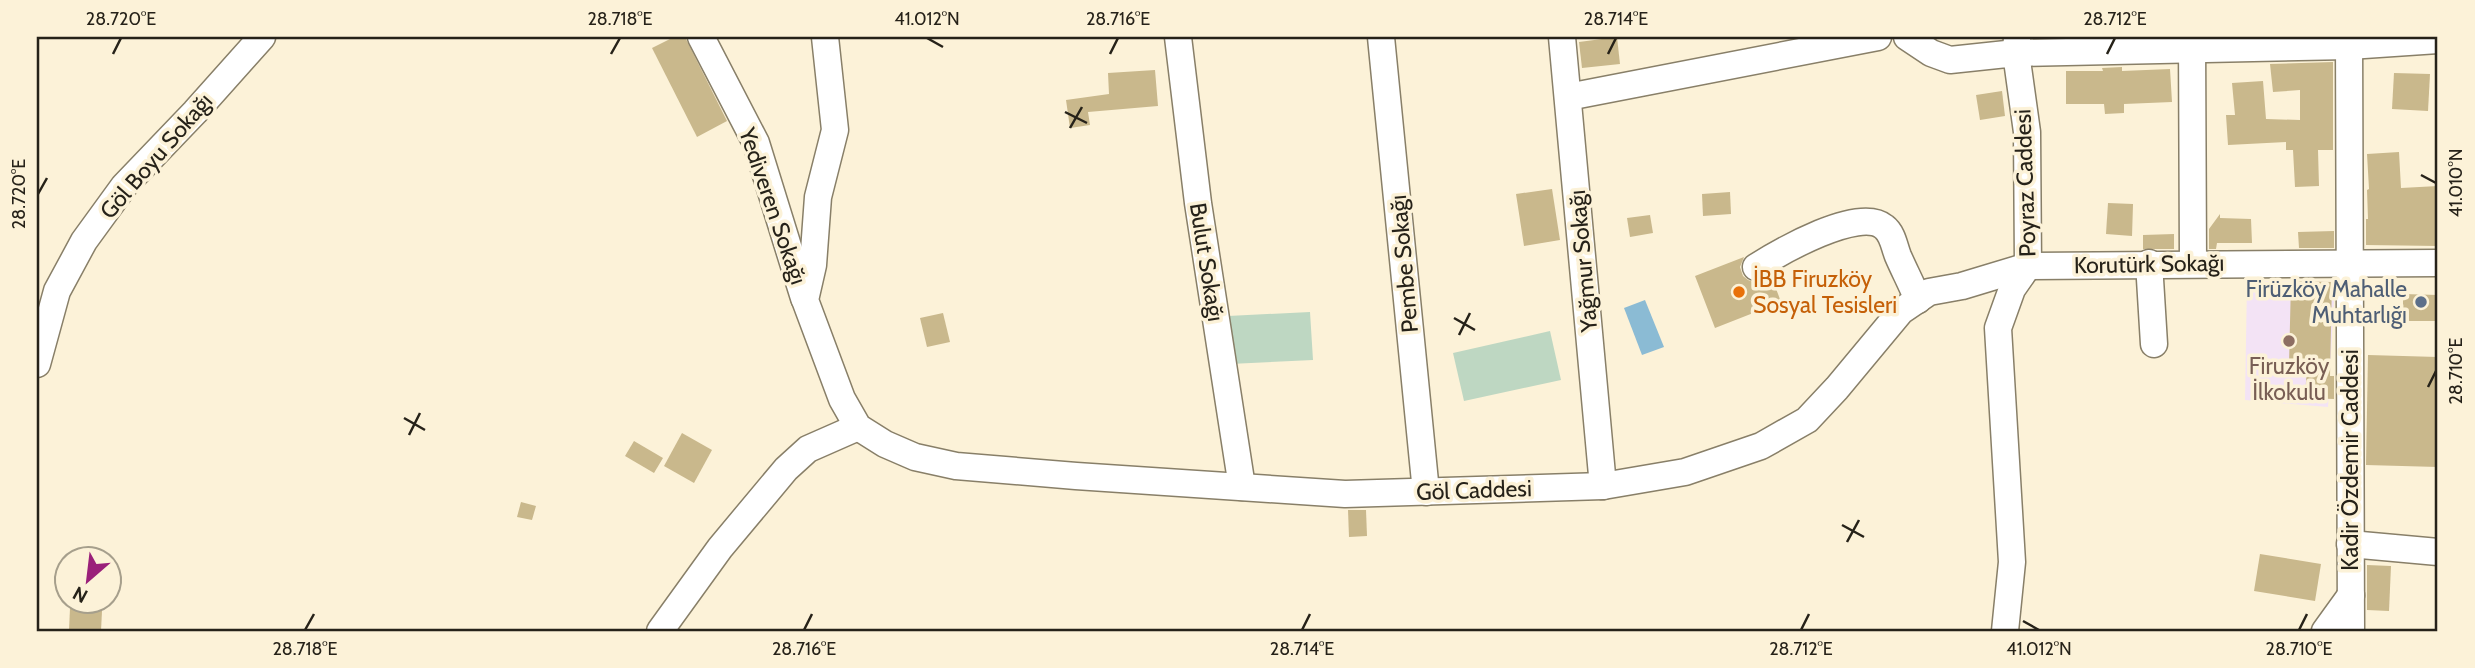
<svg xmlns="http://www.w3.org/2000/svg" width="2475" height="668" viewBox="0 0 2475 668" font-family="Cabin,sans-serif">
	<rect width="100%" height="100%" fill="#fcf2d8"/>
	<path fill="#f3e3f5" d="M2247,281L2335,282L2328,407L2245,400Z"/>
	<g fill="#bed7c2">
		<path d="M1310,312L1313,360L1230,364L1228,316Z"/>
		<path d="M1550,331L1561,380L1464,401L1453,353Z"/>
	</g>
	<path fill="#8bbbd4" d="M1645,300L1664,347L1642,355L1624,308Z"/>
	<g fill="#c9b88c">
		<path d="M674,37H685L727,121L697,137L652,48Z"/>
		<path d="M1617,37L1620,64L1582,68L1579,42Z"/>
		<path d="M2333,62V150H2318L2319,186L2295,187L2293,150H2286V142L2228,145L2226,115H2235L2232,83L2263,81L2266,119L2300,120V90L2273,92L2270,64Z"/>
		<path d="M2122,67V71L2170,69L2172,102L2124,104V113L2105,114L2104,104H2066V71H2103L2102,68Z"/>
		<path d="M1155,70L1158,106L1088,112L1090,125L1070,128L1066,100L1109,94L1108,73Z"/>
		<path d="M2394,73L2430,74L2428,111L2392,109Z"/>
		<path d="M2002,91L2005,116L1980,120L1976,95Z"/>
		<path d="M2399,152L2401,188L2438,186V246L2366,245V219H2368L2367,190L2369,189L2367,154Z"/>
		<path d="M1552,189L1560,240L1524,246L1516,194Z"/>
		<path d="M1730,192L1731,214L1703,216L1702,194Z"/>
		<path d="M2108,203L2133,204L2132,236L2106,234Z"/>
		<path d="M2220,214V218L2251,219L2252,243H2217L2216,249H2209V229Z"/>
		<path d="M1650,215L1653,233L1630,237L1627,218Z"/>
		<path d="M2334,231V248H2299L2298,232Z"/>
		<path d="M2174,234V249H2143V235Z"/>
		<path d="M1744,257L1740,267L1743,276L1748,280L1756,283L1772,278L1781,302L1715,328L1695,276Z"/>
		<path d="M2291,281L2332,282L2330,376H2334V399L2305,398L2307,365L2289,364Z"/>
		<path d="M2403,294L2438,295V321H2403Z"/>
		<path d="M943,313L950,342L927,347L920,318Z"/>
		<path d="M2368,355L2438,357V467L2366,465Z"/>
		<path d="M682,433L712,450L694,483L664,466Z"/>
		<path d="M634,441L663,458L654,473L625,456Z"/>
		<path d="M521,502L536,506L532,520L517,517Z"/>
		<path d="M1348,510H1366L1367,536L1349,537Z"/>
		<path d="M2260,554L2321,564L2315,601L2254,591Z"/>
		<path d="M2367,565L2391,566L2389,611L2367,610Z"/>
		<path d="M70,608L102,611L101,631H69Z"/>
	</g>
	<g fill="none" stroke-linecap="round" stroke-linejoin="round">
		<g stroke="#887f68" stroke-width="29">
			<g id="minor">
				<path d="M701,37L756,143L804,298"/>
				<path d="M825,37L835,130L818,197L813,265L805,300L842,399L858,427L885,444L915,457L956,466L1076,476L1345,494L1603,486L1685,472L1761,446L1807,420L1837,388L1901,311L1929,292L1962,286L2028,266L2438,263"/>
				<path d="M1178,37L1198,203L1242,487"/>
				<path d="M1381,37L1426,492"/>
				<path d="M1562,37L1603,486"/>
				<path d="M1907,37L1931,53L1950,60L2016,53L2027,132L2028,266L2012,289L1998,328L2012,562L2005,631"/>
				<path d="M2017,37L2016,53L2349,46L2438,40"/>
				<path d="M2192,37L2193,263"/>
				<path d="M2349,37L2351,631"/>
				<path d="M1568,97L1878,37"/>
				<path d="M2149,263L2154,344"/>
				<path d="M1756,267C1780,252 1859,206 1884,227C1893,234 1894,246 1898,256C1904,270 1912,285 1918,300"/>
				<path d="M37,364L57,291L84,241L124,186L195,112L262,37"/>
				<path d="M2350,544L2438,552"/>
				<path d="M660,631L720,548L786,469L808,449L858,427"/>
				<path d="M2325,631L2351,595"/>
			</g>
		</g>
		<use href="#minor" stroke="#fff" stroke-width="26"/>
	</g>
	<path fill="none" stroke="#262219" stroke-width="2.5" d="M927,38L943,47M113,54L121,38M611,54L620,38M1110,54L1118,38M1608,54L1616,38M2107,54L2115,38M1065,112L1087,123M1070,128L1082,107M2421,175L2436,183M38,194L47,178M1454,318L1475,330M1459,335L1470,313M2428,387L2436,371M404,418L425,430M409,435L420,413M1842,525L1864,537M1847,542L1859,520M2023,621L2039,630M305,630L314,614M804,630L812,614M1302,630L1310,614M1801,630L1809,614M2299,630L2307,614"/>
	<circle fill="#e8710a" stroke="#fcf2d8" stroke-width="2.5" cx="1739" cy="292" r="7"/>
	<circle fill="#5c6f8a" stroke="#fcf2d8" stroke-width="2.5" cx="2421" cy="302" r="7"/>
	<circle fill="#8d6e63" stroke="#fcf2d8" stroke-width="2.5" cx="2289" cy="341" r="7"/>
	<g text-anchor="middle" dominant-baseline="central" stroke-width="7" stroke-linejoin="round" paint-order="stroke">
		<g font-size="23" fill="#262219" stroke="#fcf2d8">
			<text transform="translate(156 156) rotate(-49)">Göl Boyu Sokağı</text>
			<text transform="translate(2025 183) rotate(-92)">Poyraz Caddesi</text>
			<text transform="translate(773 206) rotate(71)">Yediveren Sokağı</text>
			<text transform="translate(1583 261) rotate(-95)">Yağmur Sokağı</text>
			<text transform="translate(1207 262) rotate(81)">Bulut Sokağı</text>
			<text transform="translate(1404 264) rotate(-95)">Pembe Sokağı</text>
			<text transform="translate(2149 264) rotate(-1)">Korutürk Sokağı</text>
			<text transform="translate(2350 460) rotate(-90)">Kadir Özdemir Caddesi</text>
			<text transform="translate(1474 490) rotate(-2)">Göl Caddesi</text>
		</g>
		<g font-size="23" fill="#c56008" stroke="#fcf2d8" text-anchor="start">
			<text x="1753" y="279">İBB Firuzköy<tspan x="1753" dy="26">Sosyal Tesisleri</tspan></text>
		</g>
		<g font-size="23" fill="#4e5e75" stroke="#fcf2d8" text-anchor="end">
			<text x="2407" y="289">Firüzköy Mahalle<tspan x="2407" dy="26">Muhtarlığı</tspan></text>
		</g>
		<g font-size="23" fill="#785e54" stroke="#fcf2d8">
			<text x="2289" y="366">Firuzköy<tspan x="2289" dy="26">İlkokulu</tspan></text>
		</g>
	</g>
	<rect width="2475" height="668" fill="none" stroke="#fcf2d8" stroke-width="77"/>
	<g transform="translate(88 580) rotate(208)"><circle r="33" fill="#fcf2d8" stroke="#a69f8c" stroke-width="2"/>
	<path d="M0-5L12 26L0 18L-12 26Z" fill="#9a207a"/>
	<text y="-10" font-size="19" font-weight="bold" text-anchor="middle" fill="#262219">N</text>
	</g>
	<rect x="38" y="38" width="2398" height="592" fill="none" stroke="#262219" stroke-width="2.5"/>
	<g font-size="18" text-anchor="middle" fill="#262219">
		<text x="121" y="25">28.720°E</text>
		<text x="620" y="25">28.718°E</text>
		<text x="927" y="25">41.012°N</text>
		<text x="1118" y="25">28.716°E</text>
		<text x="1616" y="25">28.714°E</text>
		<text x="2115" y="25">28.712°E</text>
		<text transform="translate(2456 183) rotate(-90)" y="6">41.010°N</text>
		<text transform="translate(19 194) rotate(-90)" y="6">28.720°E</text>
		<text transform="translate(2456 371) rotate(-90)" y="6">28.710°E</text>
		<text x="305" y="655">28.718°E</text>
		<text x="804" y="655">28.716°E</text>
		<text x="1302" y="655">28.714°E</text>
		<text x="1801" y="655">28.712°E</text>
		<text x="2039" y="655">41.012°N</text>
		<text x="2299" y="655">28.710°E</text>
	</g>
</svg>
